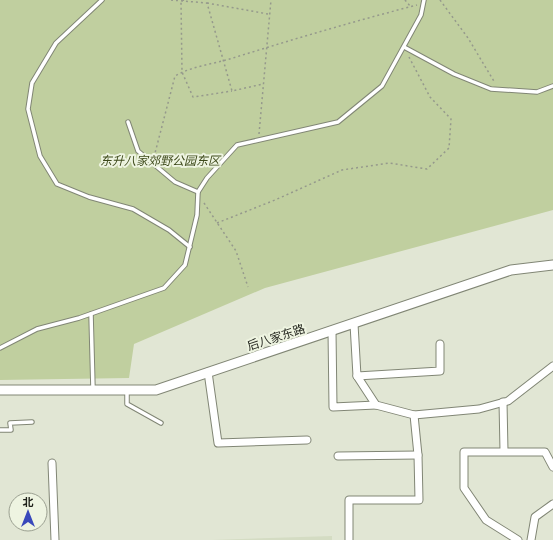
<svg xmlns="http://www.w3.org/2000/svg" width="553" height="540" viewBox="0 0 553 540" font-family="'Libre Baskerville','Noto Sans SC',serif">
	<rect width="100%" height="100%" fill="#e1e6d4"/>
	<path fill="#d4dcc3" d="M332,536V540H212Z"/>
	<path fill="#c0cf9f" d="M0,0H553V210L265,288L134,344L129,378L0,380Z"/>
	<g fill="none" stroke-linecap="round" stroke-linejoin="round">
		<g stroke="#818675" stroke-width="5.5">
			<g id="service">
				<path d="M102,0L56,43L32,83L28,109L40,156L57,184L89,197L133,209L169,230L190,247"/>
				<path d="M404,47L454,74L491,89L537,92L553,86"/>
				<path d="M128,122L138,151L175,182L198,192"/>
				<path d="M91,314L93,389"/>
				<path d="M0,348L37,329L79,318L164,288L185,265L197,215L198,192L207,178L237,145L338,122L382,86L421,15L424,0"/>
				<path d="M127,391V404L161,423"/>
				<path d="M0,430H11L10,423L32,422"/>
			</g>
		</g>
		<g stroke="#818675" stroke-width="9">
			<g id="minor">
				<path d="M354,324L357,376L440,371V344"/>
				<path d="M332,331L333,407L376,405"/>
				<path d="M208,372L218,443L307,440"/>
				<path d="M503,402L504,451"/>
				<path d="M414,415L479,409L508,401L553,366"/>
				<path d="M338,456L418,455"/>
				<path d="M52,463L55,540"/>
				<path d="M349,540V500H419L418,455L414,415L376,405L357,376"/>
				<path d="M518,540L486,520L464,488V452H545L553,467"/>
				<path d="M531,540L535,517L553,504"/>
			</g>
		</g>
		<g stroke="#818675" stroke-width="11">
			<path id="tertiary" d="M0,390H156L511,270L553,265"/>
		</g>
		<g stroke="#95998c" stroke-width="1.5" stroke-dasharray="2 3" stroke-linecap="butt">
			<path d="M171,0L207,3L232,91L263,84"/>
			<path d="M184,0L181,1L182,72L193,97L232,91"/>
			<path d="M405,0L410,6"/>
			<path d="M440,0L468,38L495,83"/>
			<path d="M207,3L268,14"/>
			<path d="M259,134L271,0"/>
			<path d="M154,157L175,76C192,66 214,64 233,58C294,39 355,21 417,5"/>
			<path d="M204,203L236,251L248,287"/>
			<path d="M217,223L275,200L342,170L389,163L427,169L449,148L451,119L430,97L409,57"/>
		</g>
		<use href="#service" stroke="#fff" stroke-width="3.5"/>
		<use href="#minor" stroke="#fff" stroke-width="7"/>
		<use href="#tertiary" stroke="#fff" stroke-width="9"/>
	</g>
	<g text-anchor="middle" dominant-baseline="central" stroke-width="4" stroke-linejoin="round" paint-order="stroke">
		<g font-size="12" font-style="italic" fill="#3d491a" stroke="#eef4e1">
			<text x="160" y="160">东升八家郊野公园东区</text>
		</g>
		<g font-size="12" fill="#1f211a" stroke="#eef4e1">
			<text transform="translate(276 337) rotate(-18)">后八家东路</text>
		</g>
	</g>
	<g transform="translate(28 512)"><circle r="19" fill="#eef4e1" stroke="#9ba091"/>
	<path d="M0-3L7 15L0 10L-7 15Z" fill="#3949bb"/>
	<text y="-6" font-size="11" font-weight="bold" text-anchor="middle" fill="#1f211a">北</text>
	</g>
</svg>
